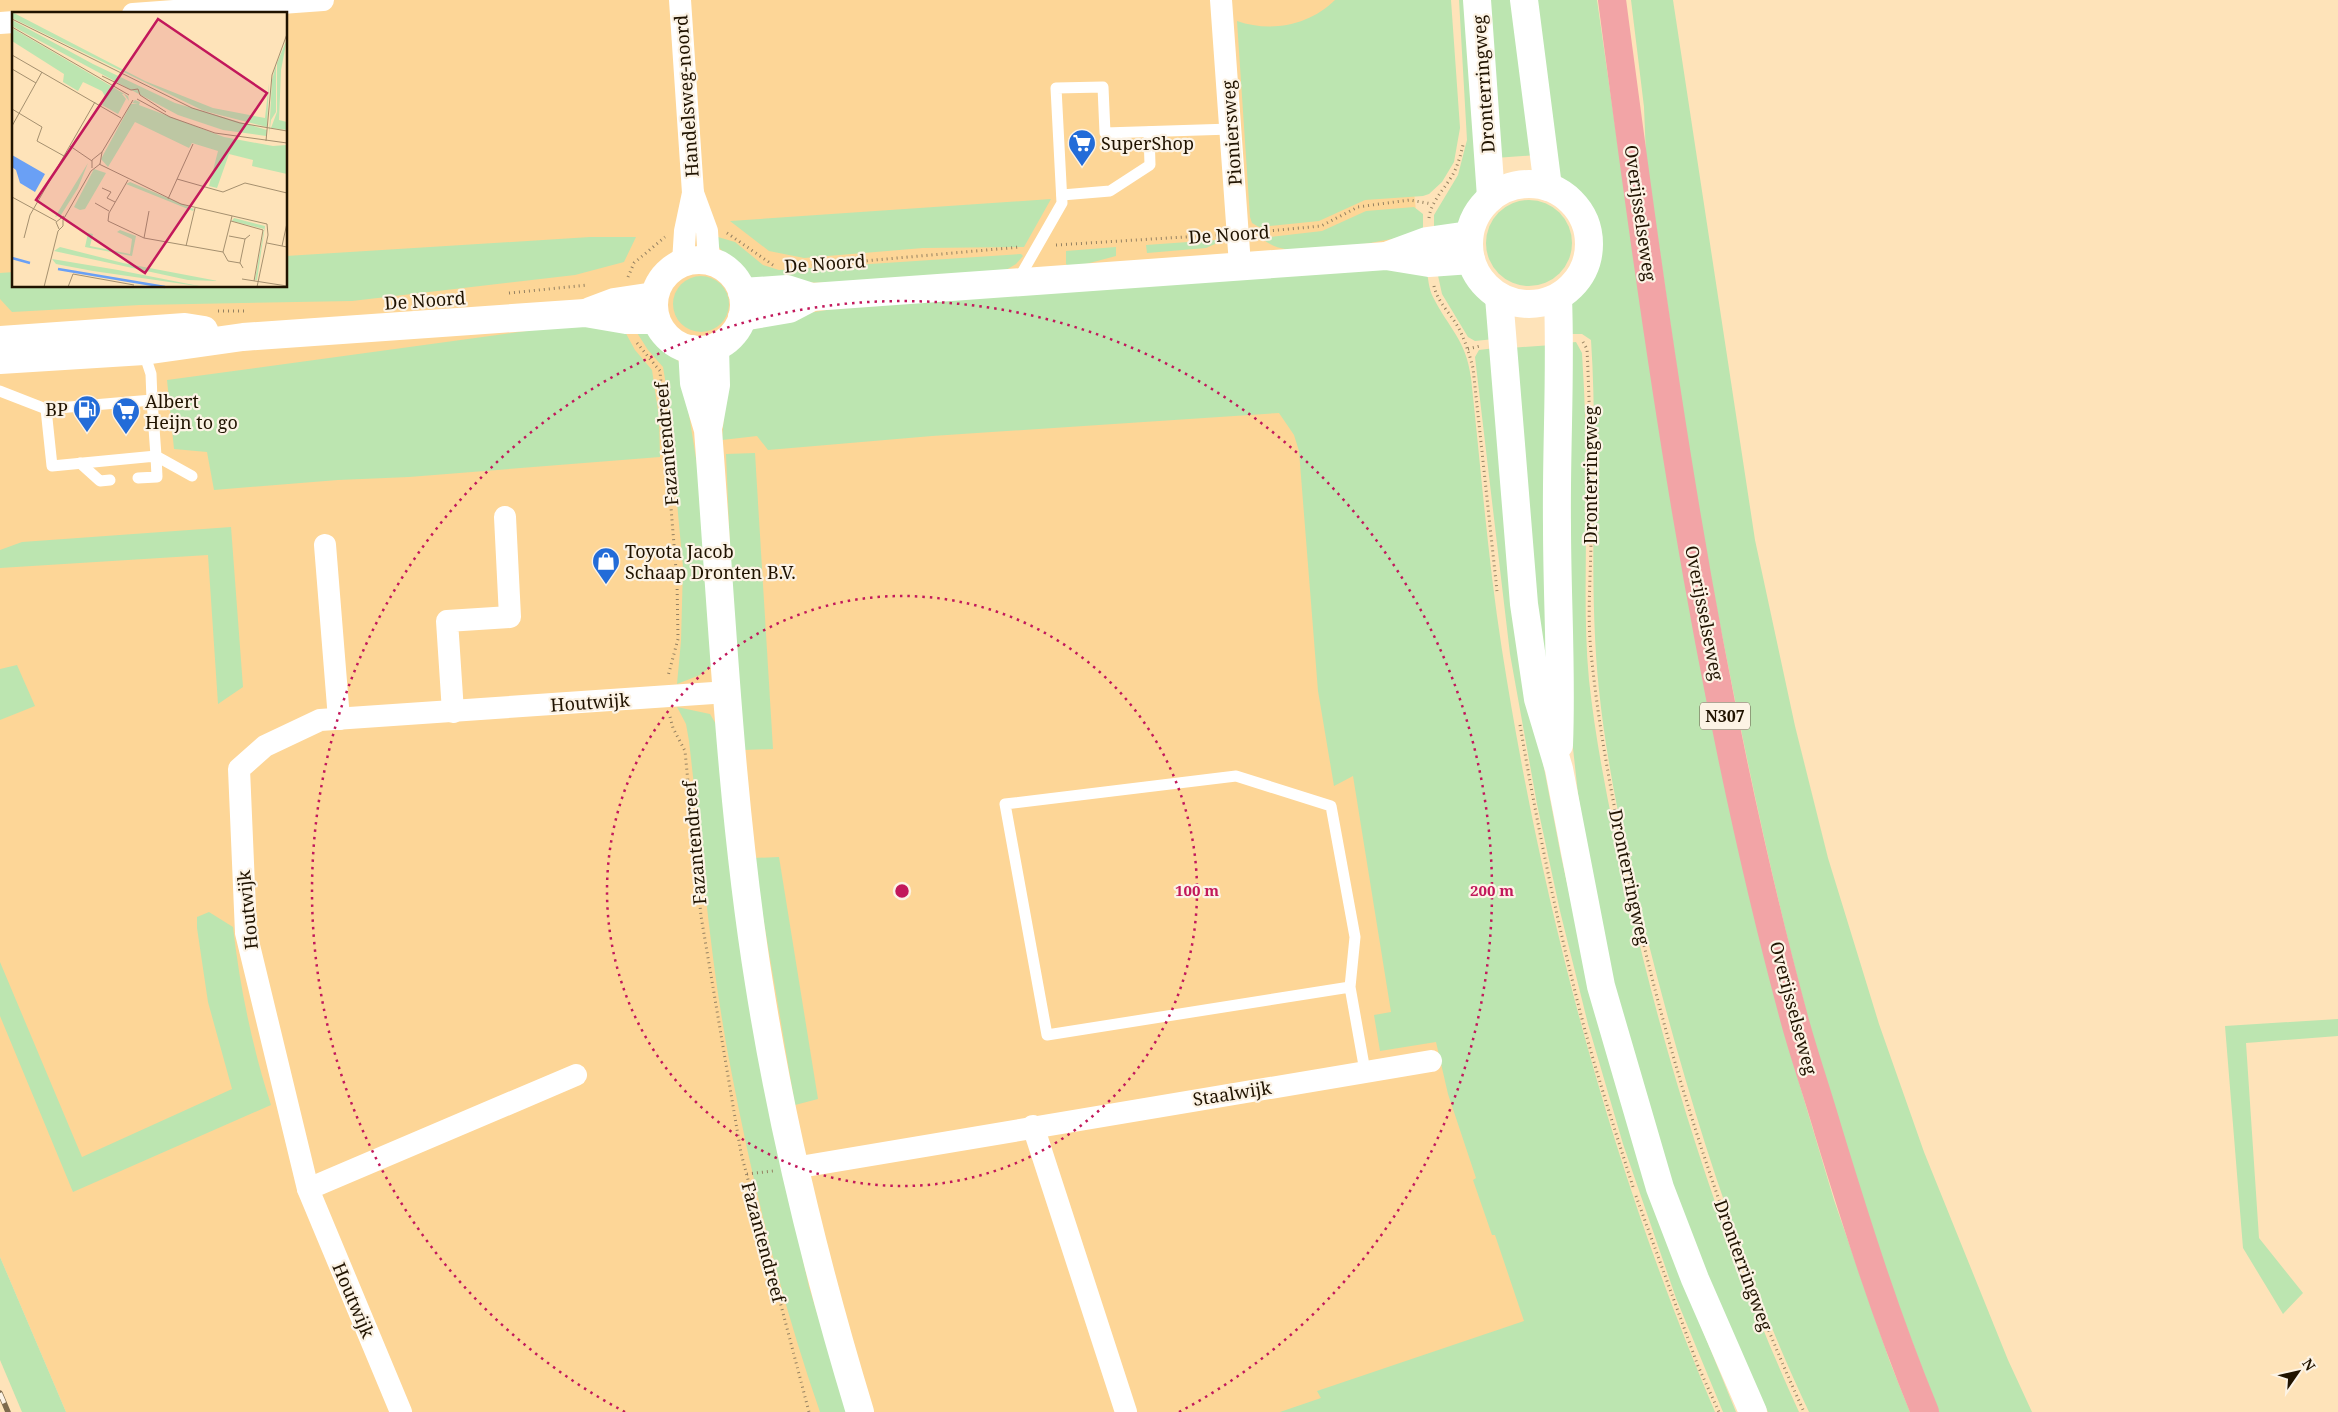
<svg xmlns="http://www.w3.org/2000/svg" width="2338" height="1412" viewBox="0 0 2338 1412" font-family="'Noto Serif',serif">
	<rect width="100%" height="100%" fill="#fee3b9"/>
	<path fill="#fdd697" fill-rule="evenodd" d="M0,0H1416L1410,150L1431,364L1520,885L1667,1412H66L0,1257ZM14,14H286V286H14Z"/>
	<g fill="#bce5b0">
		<path d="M1335,0H1451L1460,128L1454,162L1442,182L1429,194L1423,196L1365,200L1319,221L1259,227L1252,223L1250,217L1237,21C1271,33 1310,25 1335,0Z"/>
		<path d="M1459,0H1470L1478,197L1458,224L1434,233V215L1458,175L1467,140Z"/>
		<path d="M1484,0H1517L1537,155L1495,158Z"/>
		<path d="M1531,0H1597L1643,320L1789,1049L1834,1200L1890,1362L1910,1412H1809C1739,1263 1689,1104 1649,945C1628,862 1608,776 1599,690C1587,574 1599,457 1591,340L1582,334H1566L1570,301L1588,277L1596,256V229L1590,211L1583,201L1558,174Z"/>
		<path d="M1631,0H1673L1755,540L1795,726L1828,858L1879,1024L1924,1152L2008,1360L2032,1412H1939C1894,1297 1853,1180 1820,1062C1782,926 1752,788 1725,650C1692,487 1670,321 1646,156L1644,107Z"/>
		<path d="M1051,199L1024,247L923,248L804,258L769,251L730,221Z"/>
		<circle cx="1529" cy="243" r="43"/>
		<path d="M1414,207L1423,214V235C1384,236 1291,268 1262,238L1322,231L1366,211Z"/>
		<path d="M590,237H636L624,262L575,275L352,301L140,305L12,312L0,299V273L14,272V286H286V256Z"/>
		<path d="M718,237L735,242L763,265L779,270L1021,254L1023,256L1016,264L1006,270L832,283L792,282L750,278L722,251L718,246Z"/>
		<path d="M1216,240L1215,244L1206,248L1147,253L1146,245Z"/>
		<path d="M1116,247V256L1082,265L1068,266L1066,264V251Z"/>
		<path d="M1358,268L1427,270C1428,279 1429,289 1433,297C1449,329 1466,339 1471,378C1481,469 1488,560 1502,650C1543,912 1611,1168 1715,1412H1280L1321,1398L1317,1391L1524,1321L1495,1235H1492L1473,1180L1476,1178L1448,1094L1436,1042L1380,1051L1374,1015L1391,1012L1353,776L1334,786L1318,691L1299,451L1294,435L1279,413L932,436L768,450L757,436L722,440L729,353L747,332L753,327L797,315L856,305Z"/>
		<path d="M1437,271C1444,272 1454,271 1460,273C1487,282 1490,316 1494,339L1475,341L1468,337L1442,294Z"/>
		<circle cx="701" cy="304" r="28"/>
		<path d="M571,325L623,328L635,350L652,370L659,417L660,457L409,477L338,480L214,490L207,452L174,449L167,380Z"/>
		<path d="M643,327L658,339L681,364L704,509L715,663L700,675L677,684L681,641L683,567L666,385L663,367L648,350L634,328Z"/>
		<path d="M1576,342L1582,353L1584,389C1586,433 1587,477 1586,521C1586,575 1584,627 1589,680C1597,754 1613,827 1629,899C1669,1075 1724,1248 1799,1412H1768L1717,1306L1672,1183L1617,997L1596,905L1578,794L1571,730L1566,343Z"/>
		<path d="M1552,345L1546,702L1509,348Z"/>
		<path d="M1495,348L1537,732L1561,856L1585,964L1689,1297L1736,1412H1723L1676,1298L1623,1144L1588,1024L1560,911L1537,804L1510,654L1475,357L1479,350Z"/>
		<path d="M755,453L773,749L744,750L733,619L726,454Z"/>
		<path d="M231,527L243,687L218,704L208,555L0,568V550L22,542Z"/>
		<path d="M17,665L35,706L0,720V669Z"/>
		<path d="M677,707L710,714L720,731L772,1118L809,1287L848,1412H820C782,1303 754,1189 732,1075C710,965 702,852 689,741L686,724Z"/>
		<path d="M779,857L818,1099L795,1105L753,858Z"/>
		<path d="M209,912L233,927C240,988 252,1046 271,1105L73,1192L0,1016V962L82,1157L232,1089L208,1002L197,928V917Z"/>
		<path d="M2338,1019V1036L2246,1043L2259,1238L2303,1293L2283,1314L2243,1248L2225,1026Z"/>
		<path d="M0,1257L66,1412H22L0,1360Z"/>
	</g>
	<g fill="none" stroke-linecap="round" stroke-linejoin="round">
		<g stroke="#948061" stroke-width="3" stroke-dasharray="1 4" stroke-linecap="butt">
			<path d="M1429,218C1431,202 1442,192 1450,179C1457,169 1460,157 1463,145"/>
			<path d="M1258,232L1321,226L1358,207L1372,205L1410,200L1432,204"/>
			<path d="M727,233L773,265"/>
			<path d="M1056,245L1217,235"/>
			<path d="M797,267L1020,247"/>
			<path d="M628,277L634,263L665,237"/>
			<path d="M1434,286C1437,301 1450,313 1458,327C1465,340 1469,353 1473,368L1497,591"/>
			<path d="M509,293L588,285"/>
			<path d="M218,311H244"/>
			<path d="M1583,342L1587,349C1590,411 1591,473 1591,536C1591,574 1587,613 1591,652C1597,714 1608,775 1620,836C1659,1034 1721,1229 1804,1412"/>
			<path d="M637,343L660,371L677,582L678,639L668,676"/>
			<path d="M1468,349L1480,346"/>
			<path d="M670,717L673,728L685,751L701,916L741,1153L809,1412"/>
			<path d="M1520,725C1537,824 1557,922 1582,1019C1597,1076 1616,1133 1634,1190"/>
			<path d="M747,1174L773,1171"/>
			<path d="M1636,1196L1698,1366L1719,1412"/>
		</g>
		<g stroke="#fff" stroke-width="11">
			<path d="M1062,195L1110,191L1150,165L1149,132"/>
			<path d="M1018,280L1062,203L1056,88L1103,87L1105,133L1231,129"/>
			<path d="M0,391L46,409L152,400L151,374L143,350"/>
			<path d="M152,400L156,456L192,476"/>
			<path d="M46,409L52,466L156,456L157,477L138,478"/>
			<path d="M80,463L100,481L110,480"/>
			<path d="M1350,987L1047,1035L1005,804L1236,776L1331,806L1355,937L1350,987L1365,1071"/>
		</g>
		<g stroke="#fff" stroke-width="22">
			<path d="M680,0L693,193L685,231L683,262"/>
			<path d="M1221,0L1240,265"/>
			<path d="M133,14L323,0"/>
			<path d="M0,23L14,22"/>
			<path d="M693,193L707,231L709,261"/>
			<path d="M325,545L339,719"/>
			<path d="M453,712L447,621L510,617L505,517"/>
			<path d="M1033,1126L1126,1412"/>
			<path d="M794,1168L1431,1061"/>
			<path d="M308,1189L576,1075"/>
			<path d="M401,1412L308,1189L246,933L239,769L265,746L320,720L728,692"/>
		</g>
		<g stroke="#fff" stroke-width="28">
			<path d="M692,349L694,383L708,430C722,613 730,803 759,983C782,1129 817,1271 860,1412"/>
			<path d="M709,424L716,385L715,347"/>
		</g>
		<g stroke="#fff" stroke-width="28">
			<path d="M1477,0L1491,197"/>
			<path d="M1524,0L1548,187"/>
			<circle cx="1529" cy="244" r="60"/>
			<path d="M1389,255L1427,241L1469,235"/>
			<circle cx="699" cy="305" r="45"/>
			<path d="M742,292L787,289L812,297"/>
			<path d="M1499,297L1524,604L1538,699L1559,769L1601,986L1660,1188L1695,1279L1753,1412"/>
			<path d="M1558,298C1561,374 1556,450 1557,526C1557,599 1562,672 1559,745"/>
			<path d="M590,311L614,302L654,296"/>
			<path d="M742,317L789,309L812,297L1386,256L1429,263L1471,260"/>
			<path d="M0,340L185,327L204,330"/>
			<path d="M0,360L144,351L243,337L585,313L626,320H656"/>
		</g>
		<path stroke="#f2a4a6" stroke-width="28" d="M1612,0C1657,341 1704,685 1794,1018C1804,1055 1817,1092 1828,1130C1857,1225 1887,1320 1925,1412"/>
		<g stroke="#7e6b4e" stroke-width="5.5">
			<path id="rail" d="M0,1393L8,1412"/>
		</g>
		<use href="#rail" stroke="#fcf3e5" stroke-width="4" stroke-dasharray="11" stroke-linecap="butt"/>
	</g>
	<g fill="none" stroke="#c2185b" stroke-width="2.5" stroke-dasharray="2.5 5">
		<circle cx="902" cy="891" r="295"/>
		<path d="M625 1412A590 590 0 1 1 1179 1412"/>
	</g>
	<defs>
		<g id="supermarket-pin" transform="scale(1.4375)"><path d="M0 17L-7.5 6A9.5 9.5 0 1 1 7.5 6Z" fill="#236cd8" stroke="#fcf3e5"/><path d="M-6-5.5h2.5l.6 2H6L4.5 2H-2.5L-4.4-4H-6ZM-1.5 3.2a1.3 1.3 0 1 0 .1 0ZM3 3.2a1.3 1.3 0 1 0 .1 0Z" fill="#fff"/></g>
		<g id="fuel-pin" transform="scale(1.4375)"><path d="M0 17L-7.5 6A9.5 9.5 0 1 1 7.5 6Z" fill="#236cd8" stroke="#fcf3e5"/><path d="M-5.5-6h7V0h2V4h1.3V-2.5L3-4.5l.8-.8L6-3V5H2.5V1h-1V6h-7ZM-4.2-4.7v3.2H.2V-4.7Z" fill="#fff"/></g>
		<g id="shop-pin" transform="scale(1.4375)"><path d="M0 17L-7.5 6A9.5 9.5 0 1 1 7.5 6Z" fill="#236cd8" stroke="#fcf3e5"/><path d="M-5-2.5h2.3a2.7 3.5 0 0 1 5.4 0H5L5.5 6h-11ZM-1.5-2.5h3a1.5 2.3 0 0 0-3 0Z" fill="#fff"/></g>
	</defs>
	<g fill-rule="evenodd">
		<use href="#supermarket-pin" x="1082" y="143"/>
		<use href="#fuel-pin" x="87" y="409"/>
		<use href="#supermarket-pin" x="126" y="411"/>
		<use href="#shop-pin" x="606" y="561"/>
	</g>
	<g text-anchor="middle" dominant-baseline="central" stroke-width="4.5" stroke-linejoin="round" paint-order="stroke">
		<rect fill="#fcf3e5" stroke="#625645" stroke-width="1" x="1700" y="702.5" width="50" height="27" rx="4"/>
		<g font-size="16" font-weight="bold" fill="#201300">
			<text x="1725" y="716">N307</text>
		</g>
		<g font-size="18" fill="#201300" stroke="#fcf3e5">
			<text transform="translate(1483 84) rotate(-94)">Dronterringweg</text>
			<text transform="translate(686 96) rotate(-94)">Handelsweg-noord</text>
			<text transform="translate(1231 133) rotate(-94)">Pioniersweg</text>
			<text transform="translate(1641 213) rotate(82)">Overijsselseweg</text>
			<text transform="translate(1229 234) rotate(-4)">De Noord</text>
			<text transform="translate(825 263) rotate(-4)">De Noord</text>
			<text transform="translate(425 300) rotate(-4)">De Noord</text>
			<text transform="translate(666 444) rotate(-95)">Fazantendreef</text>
			<text transform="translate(1590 475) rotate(-90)">Dronterringweg</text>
			<text transform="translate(1705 613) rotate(79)">Overijsselseweg</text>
			<text transform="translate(590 702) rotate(-4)">Houtwijk</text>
			<text transform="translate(694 843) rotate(-95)">Fazantendreef</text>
			<text transform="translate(1630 877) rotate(78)">Dronterringweg</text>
			<text transform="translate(247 910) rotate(-96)">Houtwijk</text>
			<text transform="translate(1794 1008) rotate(75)">Overijsselseweg</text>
			<text transform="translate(1232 1093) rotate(-9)">Staalwijk</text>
			<text transform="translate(764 1242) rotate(75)">Fazantendreef</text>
			<text transform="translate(1744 1265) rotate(70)">Dronterringweg</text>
			<text transform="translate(354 1300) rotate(67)">Houtwijk</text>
		</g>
		<g font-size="18" fill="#201300" stroke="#fcf3e5" text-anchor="start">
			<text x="1101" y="143">SuperShop</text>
			<text x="145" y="401">Albert<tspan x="145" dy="21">Heijn to go</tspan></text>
			<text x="68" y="409" text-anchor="end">BP</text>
			<text x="625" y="551">Toyota Jacob<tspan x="625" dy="21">Schaap Dronten B.V.</tspan></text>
		</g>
	</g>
	<g transform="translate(12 12)">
		<rect width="275" height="275" fill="#fee3b9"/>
		<path d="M0,0L133,69L201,96L253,106L257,71L255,115L192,99L0,6ZM0,8L81,52L163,91L255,118L254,124L211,118L166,103L0,14ZM0,16L116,84L117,89L112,82H110L114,87L106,102L90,93L94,86L90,79L71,70L66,79L51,70L52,62L0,29ZM275,27L269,58L267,108L275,110V118L259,116L265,100V51ZM264,53V100L259,108L257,124L260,68ZM123,88L128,90L127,93L212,125L261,134L275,133V162L240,154L241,148L217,142L205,176L197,174L206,139L180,131L177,136L123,110L96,155L89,147L119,92H126L120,91ZM76,151L66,176L49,203L43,205ZM82,157L94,161L73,197L68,198L62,195ZM118,170L182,197L181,199L114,172ZM222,206L253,214L245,268H243L252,217L220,209ZM108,218L124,224L120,244L73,235L76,221L81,222L78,234L118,242L120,227L105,220ZM48,235L111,251L206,269L176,268L42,239ZM40,247L106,258L192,275L81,259L44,252Z" fill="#bce5b0"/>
		<path d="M0,143L33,162L23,180L8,171L4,158L0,155Z" fill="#6aa0f5"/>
		<path fill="none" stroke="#6aa0f5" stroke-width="2.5" d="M0,246L18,251M46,257L153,275"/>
		<path fill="none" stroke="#a5906f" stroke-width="1" d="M0,7L180,96L228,111L275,119M0,15L117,83M0,43L109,106M0,57L24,71M90,64L119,78L126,77L128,83L154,100M125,87L158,105L203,121L275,131M0,97L30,115L25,129L52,144M0,114L30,60M254,129L260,63L275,22M58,134L80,149M87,152L169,192L255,212L256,223L245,275M80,156V148L90,140L121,88M165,167L211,180L233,171L275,181M116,168L97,201L96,209L132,226L211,240L220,204M90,176L99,180L95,186L103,190M0,185L44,209M156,187L181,132M83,191L97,199M219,209L251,218L242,269M47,217L44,210L52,204M217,224L233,227L238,223M12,226L18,203L83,90M132,226L137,199M255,231L275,235M174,234L183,196M270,234L275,211M211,240L216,249L228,251M231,256L228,251L233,227M230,267L275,274M32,275L46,219L51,214V208L79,159L88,152L90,140M56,275L61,262L122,273"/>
		<path fill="#c2185b" fill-opacity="0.15" stroke="#c2185b" stroke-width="2.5" d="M146,7L255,81L133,261L24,188Z"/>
		<rect width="275" height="275" fill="none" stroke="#201300" stroke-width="2.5"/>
	</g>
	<circle cx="902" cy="891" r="8" fill="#c2185b" stroke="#fcf3e5" stroke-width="2.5"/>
	<g font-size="15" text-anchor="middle" font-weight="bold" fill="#c2185b" stroke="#fcf3e5" stroke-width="4.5" stroke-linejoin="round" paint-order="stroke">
		<text x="1197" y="896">100 m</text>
		<text x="1492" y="896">200 m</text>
	</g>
	<g transform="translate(2298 1372) rotate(56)" stroke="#fcf3e5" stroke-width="4" paint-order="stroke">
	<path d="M0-4L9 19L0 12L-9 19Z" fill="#201300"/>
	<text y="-8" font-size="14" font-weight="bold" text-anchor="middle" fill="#201300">N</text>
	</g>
</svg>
